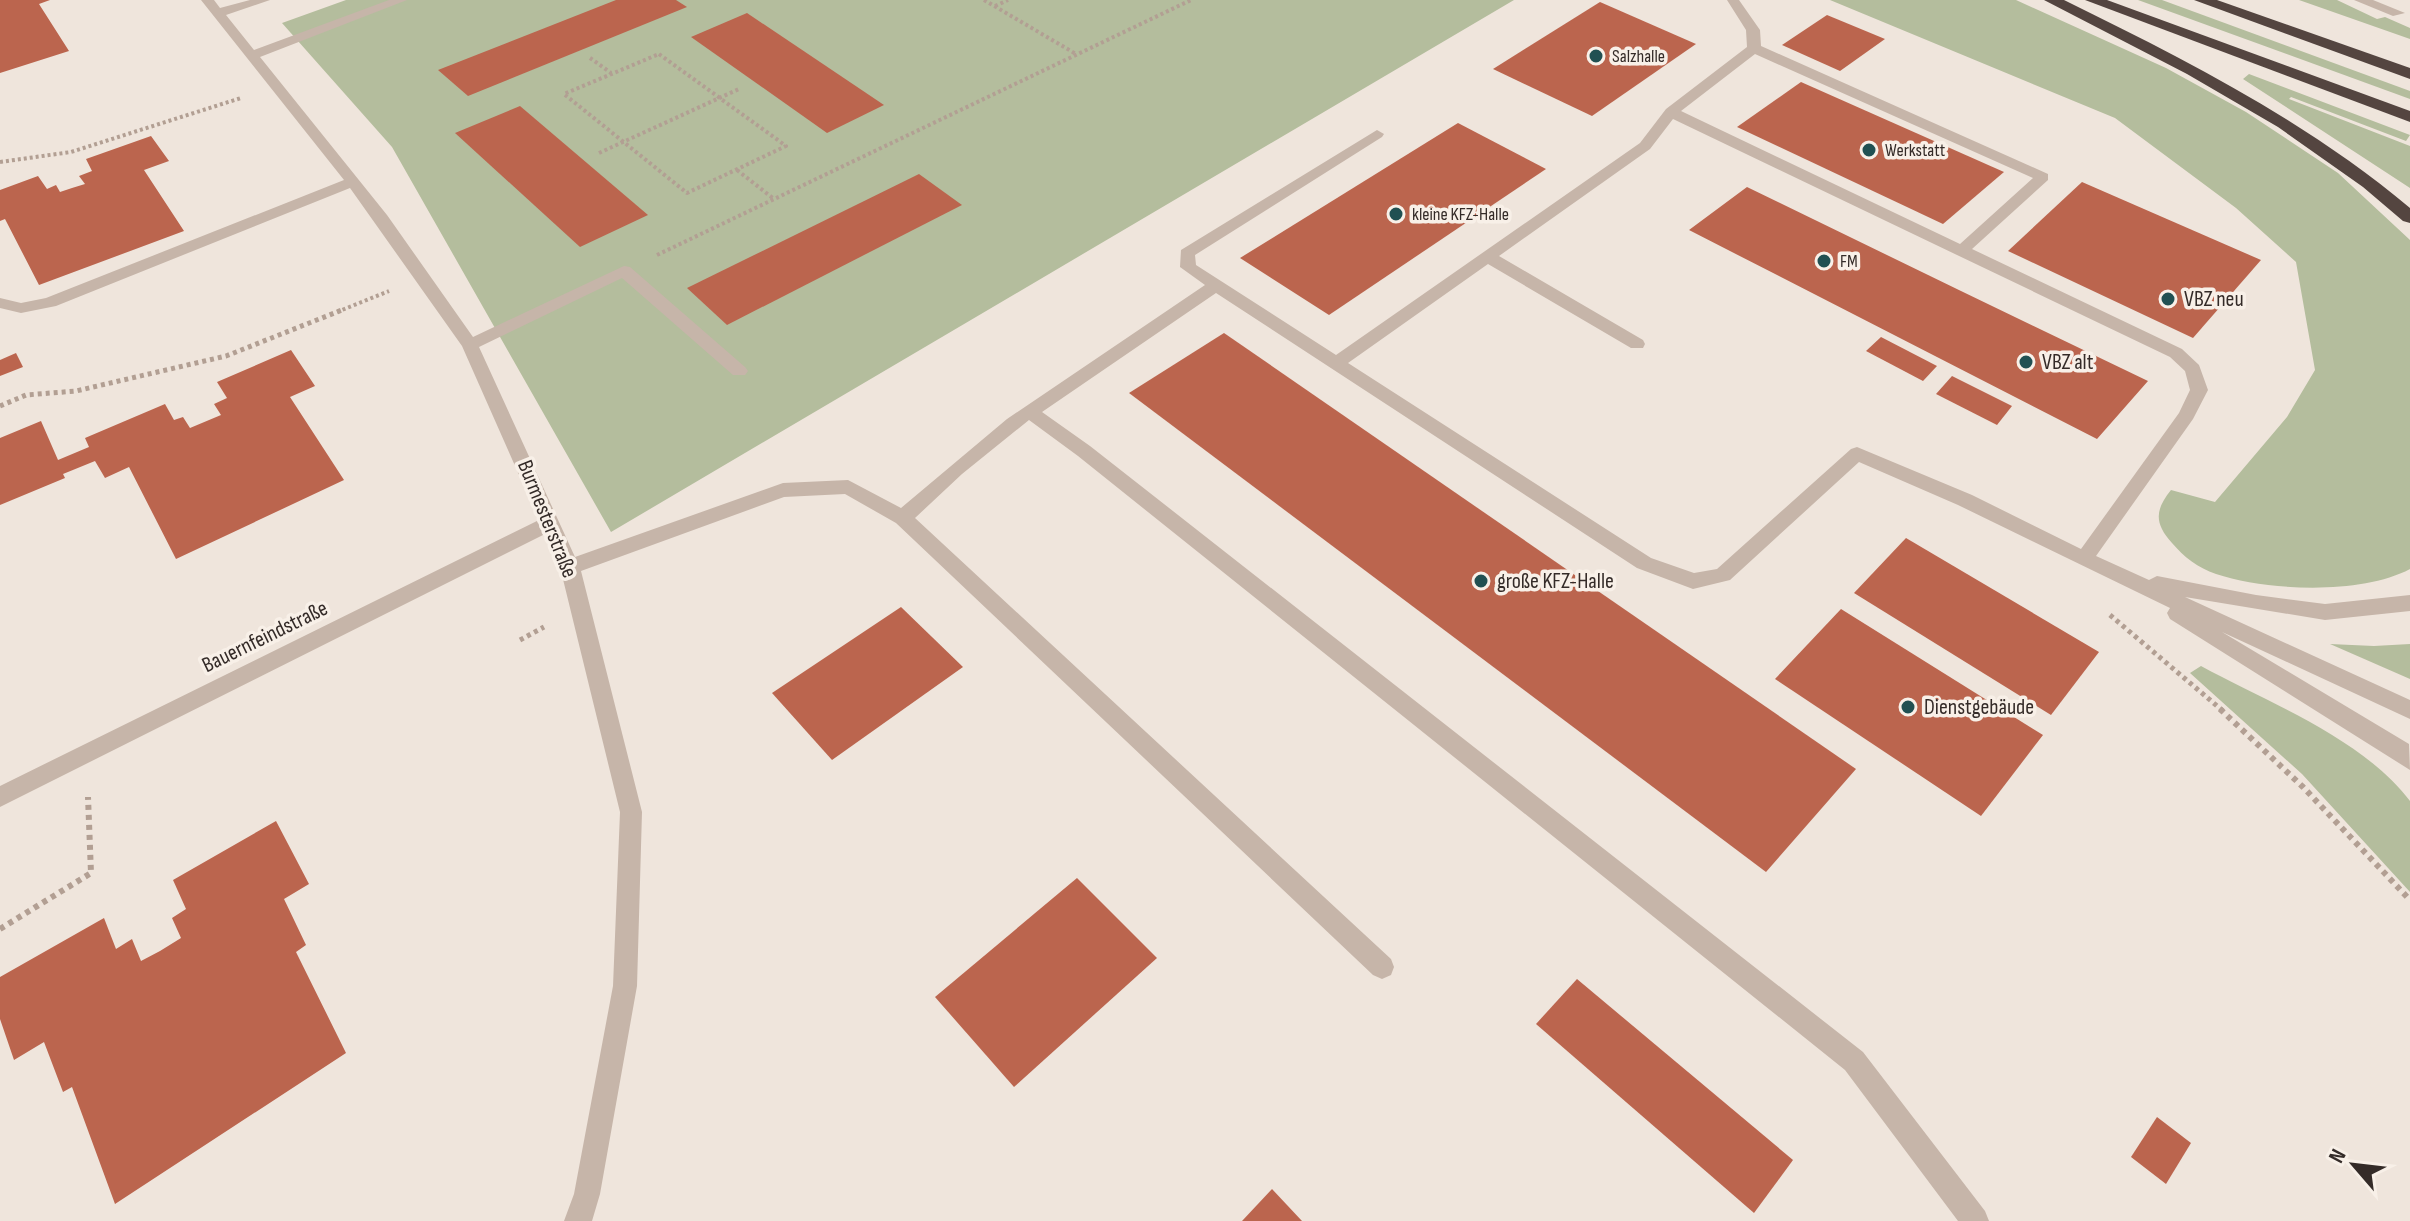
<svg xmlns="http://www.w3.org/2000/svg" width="2410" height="1221" viewBox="0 0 2410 1221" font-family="'Sofia Sans Condensed',sans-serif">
	<rect width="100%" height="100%" fill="#efe5dc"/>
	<g fill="#b4bd9d">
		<path d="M346,0H1514L611,532L392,147L282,23Z"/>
		<path d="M1830,0H2016L2166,68L2246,112L2338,173L2410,240V569C2361,595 2268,591 2216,574C2198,568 2184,557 2172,543C2154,523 2155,510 2171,490L2215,502L2287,417L2315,370L2296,262L2236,208L2115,118Z"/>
		<path d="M2138,0H2162L2410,91V99Z"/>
		<path d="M2299,0H2337L2377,19L2385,17L2410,28V39Z"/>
		<path d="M2249,74L2410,135L2406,141L2291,97L2289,99L2410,146V188L2243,79Z"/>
		<path d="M2330,644L2374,646L2410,644V679Z"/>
		<path d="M2201,666C2269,703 2362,738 2410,801V892L2302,774L2190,673Z"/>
	</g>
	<g fill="#bb654e">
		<path d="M0,0H50L39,4L69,51L0,73Z"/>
		<path d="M616,0H676L687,7L468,96L438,70Z"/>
		<path d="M1600,2L1696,44L1592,116L1493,69Z"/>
		<path d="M747,13L884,105L827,133L691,37Z"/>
		<path d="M1827,15L1885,39L1840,71L1782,45Z"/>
		<path d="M1801,82L2004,172L1943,224L1737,127Z"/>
		<path d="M520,106L648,215L580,247L455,133Z"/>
		<path d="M1458,123L1546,169L1329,315L1240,258Z"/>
		<path d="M151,136L169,161L144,170L184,231L39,285L5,219L0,221V190L38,176L47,189L56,185L60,192L72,188L85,184L79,176L92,171L86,159Z"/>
		<path d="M919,174L962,205L727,325L687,288Z"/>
		<path d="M2082,182L2261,260L2193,338L2008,251Z"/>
		<path d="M1747,187L1961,291L2148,381L2097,439L1689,230Z"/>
		<path d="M1224,333L1856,769L1766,872L1129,393Z"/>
		<path d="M1881,337L1937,366L1923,381L1866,351Z"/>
		<path d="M291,350L315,386L290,397L344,480L176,559L129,467L105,478L95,461L63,474L65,478L0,505V438L41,421L58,460L89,447L85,438L165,404L174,420L183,417L190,428L221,415L214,404L227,398L217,382Z"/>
		<path d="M16,353L23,367L0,376V360Z"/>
		<path d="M1952,376L2012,406L1997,425L1936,394Z"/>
		<path d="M1906,538L2099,652L2051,715L1854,593Z"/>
		<path d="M901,607L963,667L832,760L772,693Z"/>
		<path d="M1841,609L2043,735L1981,816L1775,679Z"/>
		<path d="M276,821L309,884L284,899L306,945L296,952L346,1053L115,1204L72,1087L63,1092L44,1042L14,1060L0,1019V977L104,918L116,949L132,939L141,961L160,951L181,938L172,918L186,909L173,880Z"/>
		<path d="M1077,878L1157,958L1014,1087L935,997Z"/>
		<path d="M1577,979L1793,1160L1754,1213L1536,1024Z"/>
		<path d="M2157,1117L2191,1143L2166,1184L2131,1157Z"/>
		<path d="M1272,1189L1302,1221H1242Z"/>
	</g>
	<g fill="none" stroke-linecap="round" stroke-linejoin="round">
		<g stroke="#b29f93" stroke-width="4" stroke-dasharray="3 3" stroke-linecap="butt">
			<path d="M984,0L1076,54"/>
			<path d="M995,6L1008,0"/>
			<path d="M659,54L786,146L687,193L564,94Z"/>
			<path d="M590,58L611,73"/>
			<path d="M599,153L739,89"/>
			<path d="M0,162L71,152L241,98"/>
			<path d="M737,170L774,199"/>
			<path d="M657,255L1191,0"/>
			<path d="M337,312L389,291"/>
		</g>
		<g stroke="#b29f93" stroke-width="5" stroke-dasharray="4 4" stroke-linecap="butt">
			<path d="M0,406L26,395L76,391L226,356L342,310"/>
			<path d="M2110,615L2223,711"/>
			<path d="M520,640L544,627"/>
		</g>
		<g stroke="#b29f93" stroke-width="6" stroke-dasharray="5 5" stroke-linecap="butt">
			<path d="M2220,709L2303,787L2410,900"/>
			<path d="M0,929L91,873L88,797"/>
		</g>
		<g fill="#c6b5a9" fill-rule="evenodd">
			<path d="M201,0H214L220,8L250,0H270L226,15L254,50L389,0H407L260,57L387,215L473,337L624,266L630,267L745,367L748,371L745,375H733L622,278L479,347L575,557L783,483L848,480L901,508L1007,419L1205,285L1180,267L1181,250L1377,130L1384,134L1382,137L1195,255L1196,265L1336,355L1640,143L1666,109L1747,47L1746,30L1727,0H1739L1760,30L1761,46L2048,174V180L1972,249L2182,349L2199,365L2208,390L2193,419L2096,556L2149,580L2157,576L2256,595L2325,604L2410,595V611L2325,620L2185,597L2410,700V719L2222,632L2409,744L2410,770L2170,619L2167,613L2170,608L1958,505L1859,462L1730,580L1693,589L1637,568L1216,293L1042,412L1090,446L1863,1052L1985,1211L1989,1221H1958L1845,1070L1078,456L1029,420L962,474L915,518L1391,959L1394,967L1391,975L1382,979L1373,975L896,523L845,494L784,497L581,571L642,812L637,986L600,1194L592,1221H564L574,1194L613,986L620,812L560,567L545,534L0,807V786L539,520L462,346L350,188L56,306L21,313L0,308V298L21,303L46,298L344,180ZM1755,54L2033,178L1960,244L1681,111ZM1673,119L2170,357L2185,371L2190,390L2179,413L2081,549L1972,495L1857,447L1851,449L1717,569L1694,573L1651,558L1348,363L1488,264L1631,348H1643L1645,344L1643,340L1499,256L1650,149Z"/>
			<path d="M2354,0H2373L2405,13L2393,16Z"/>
		</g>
		<g fill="#544540" fill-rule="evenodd">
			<path d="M2044,0H2064C2186,60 2305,120 2410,208V223L2403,221L2363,187L2278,127L2187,74Z"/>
			<path d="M2085,0H2107L2410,111V122Z"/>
			<path d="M2194,0H2217L2410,68V79Z"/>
		</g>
	</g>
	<g fill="#215052" stroke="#f8f0e8" stroke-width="3">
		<circle cx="1596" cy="56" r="8"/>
		<circle cx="1869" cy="150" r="8"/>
		<circle cx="1396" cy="214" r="8"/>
		<circle cx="1824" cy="261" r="8"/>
		<circle cx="2168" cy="299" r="8"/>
		<circle cx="2026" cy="362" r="8"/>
		<circle cx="1481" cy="581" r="8"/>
		<circle cx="1908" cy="707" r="8"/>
	</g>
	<g text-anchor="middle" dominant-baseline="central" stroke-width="7" stroke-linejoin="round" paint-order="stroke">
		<g font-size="18" fill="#342b28" stroke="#f8f0e8" text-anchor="start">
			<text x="1612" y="56">Salzhalle</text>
			<text x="1885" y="150">Werkstatt</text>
			<text x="1412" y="214">kleine KFZ-Halle</text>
			<text x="1840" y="261">FM</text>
		</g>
		<g font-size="22" fill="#342b28" stroke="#f8f0e8" text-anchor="start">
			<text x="2184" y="299">VBZ neu</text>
			<text x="2042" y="362">VBZ alt</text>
			<text x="1497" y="581">große KFZ-Halle</text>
			<text x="1924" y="707">Dienstgebäude</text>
		</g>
		<g font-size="22" fill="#342b28" stroke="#f8f0e8">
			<text transform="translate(547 519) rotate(68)">Burmesterstraße</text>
			<text transform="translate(265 637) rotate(-26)">Bauernfeindstraße</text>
		</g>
	</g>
	<g transform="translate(2354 1165) rotate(298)" stroke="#f8f0e8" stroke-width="6" paint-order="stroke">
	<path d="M0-6L14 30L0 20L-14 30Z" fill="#342b28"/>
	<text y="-12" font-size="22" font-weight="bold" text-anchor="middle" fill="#342b28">N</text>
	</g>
</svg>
